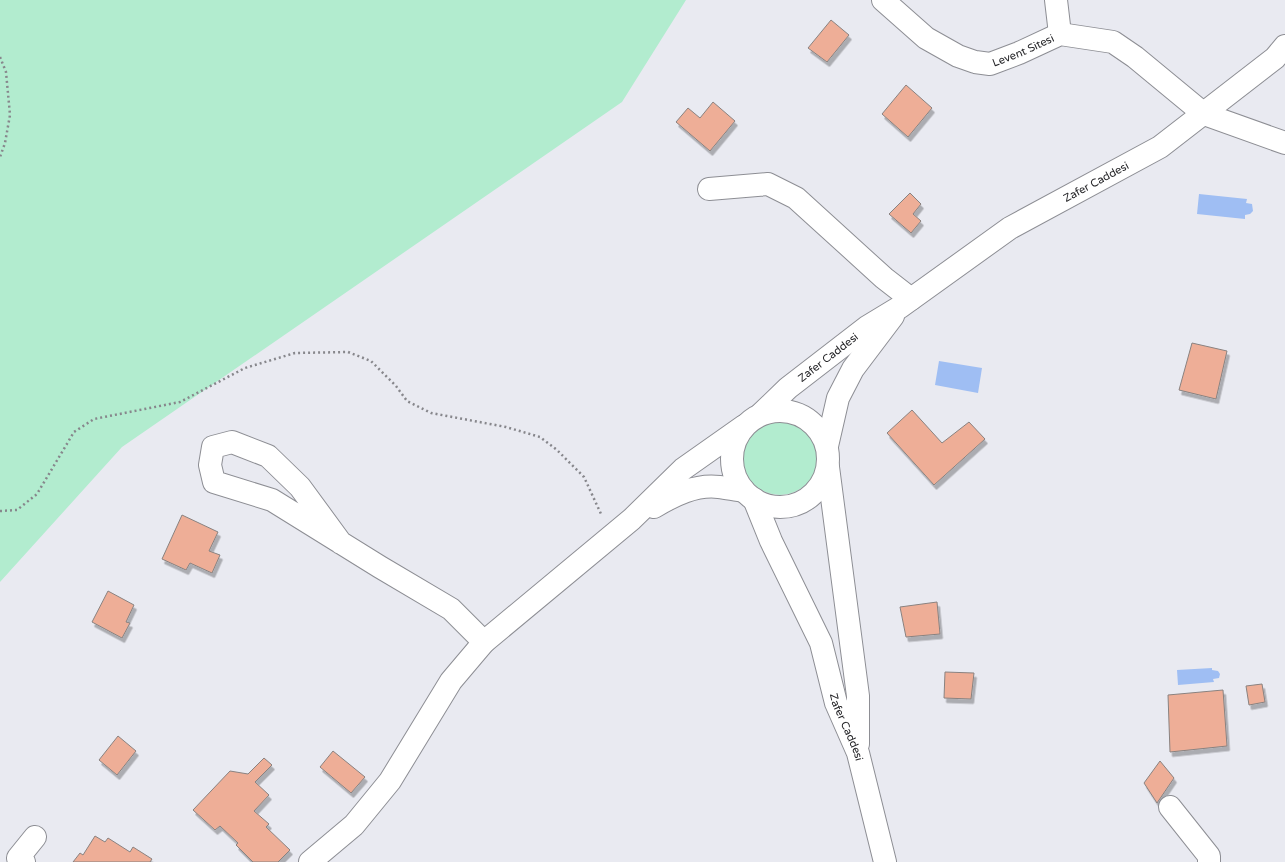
<svg xmlns="http://www.w3.org/2000/svg" width="1285" height="862" viewBox="0 0 1285 862" font-family="'Varela Round',sans-serif">
	<defs>
		<filter id="shadow"><feDropShadow dx="2.5" dy="4.5" stdDeviation="0" flood-color="#0004"/></filter>
	</defs>
	<rect width="100%" height="100%" fill="#e9eaf1"/>
	<g fill="#b2eccf">
		<path d="M0,0H686L622,102L122,447L0,582Z"/>
		<circle cx="780" cy="457" r="38"/>
	</g>
	<g fill="#9fbef3">
		<path d="M1199,194L1247,199L1246,203L1252,204L1253,211L1250,214L1245,215V219L1197,214Z"/>
		<path d="M939,361L982,368L978,393L935,385Z"/>
		<path d="M1212,668V670L1218,671L1220,674L1219,678L1213,679L1214,682L1178,685L1177,670Z"/>
	</g>
	<g fill="#eeae97" stroke="#898280" filter="url(#shadow)">
		<path d="M831,20L849,35L827,62L808,48Z"/>
		<path d="M906,85L932,108L908,137L882,114Z"/>
		<path d="M713,102L735,121L710,151L676,122L688,108L700,118Z"/>
		<path d="M910,193L921,204L913,214L921,221L911,233L889,214Z"/>
		<path d="M1192,343L1227,351L1216,399L1179,390Z"/>
		<path d="M912,410L942,443L969,422L985,439L934,485L887,433Z"/>
		<path d="M182,515L218,532L209,551L220,555L212,573L190,563L186,570L162,559Z"/>
		<path d="M108,591L134,605L126,622L130,623L122,638L92,622Z"/>
		<path d="M937,602L940,634L906,637L900,607Z"/>
		<path d="M945,672L974,673L971,699L944,698Z"/>
		<path d="M1262,684L1265,702L1249,705L1246,686Z"/>
		<path d="M1223,690L1227,746L1170,752L1168,695Z"/>
		<path d="M118,736L136,751L117,775L99,760Z"/>
		<path d="M333,751L365,777L351,793L320,767Z"/>
		<path d="M264,758L272,765L255,782L269,795L254,811L269,824L266,827L290,850L278,862H253L236,845L238,843L220,826L215,830L193,810L230,771L248,774Z"/>
		<path d="M1160,761L1174,778L1157,803L1144,783Z"/>
		<path d="M95,836L105,842L108,838L130,852L133,847L152,859L150,862H73L80,853L83,855Z"/>
	</g>
	<g fill="none" stroke-linecap="round" stroke-linejoin="round">
		<g stroke="#8d8e94" stroke-width="24">
			<g id="minor">
				<path id="s1" d="M883,0L926,38L958,56L975,62L990,64L1019,53L1060,34L1113,42L1135,57L1204,114L1285,143"/>
				<path d="M1056,0L1060,34"/>
				<path d="M709,189L768,184L796,198L884,278L911,299"/>
				<circle cx="780" cy="459" r="48"/>
				<path id="s2" d="M761,414L788,388L867,327L900,307L1010,228L1160,147L1275,58L1285,46"/>
				<path d="M827,446L838,398L853,369L893,316"/>
				<path d="M828,467L858,696V744"/>
				<path id="s3" d="M754,499L771,541L821,643L836,703L858,753L885,862"/>
				<path d="M654,507C674,495 696,484 719,487C727,488 736,490 744,491"/>
				<path d="M341,543L300,487L268,456L232,442L213,447L210,465L214,482L272,500L380,567L451,609L484,642"/>
				<path d="M1170,807L1209,856V862"/>
				<path d="M24,862L18,858L35,837"/>
				<path d="M310,862L354,825L390,781L451,681L484,642L632,519L683,469L744,426"/>
			</g>
		</g>
		<g stroke="#87878c" stroke-width="2.5" stroke-dasharray="2 3" stroke-linecap="butt">
			<path d="M0,57L6,72L10,115L5,143L0,157"/>
			<path d="M0,511L17,510L37,494L74,432L94,419L180,402L245,368L295,353L348,352L371,361L396,386L407,401L431,413L506,427L540,437L557,450L584,477L601,514"/>
		</g>
		<use href="#minor" stroke="#fff" stroke-width="22"/>
	</g>
	<g text-anchor="middle" dominant-baseline="central" stroke-width="4" stroke-linejoin="round" paint-order="stroke">
		<g font-size="11" fill="#242427" stroke="#fff">
			<text stroke="none"><textPath href="#s1" startOffset="163">Levent Sitesi</textPath></text>
			<text stroke="none"><textPath href="#s2" startOffset="409">Zafer Caddesi</textPath></text>
			<text stroke="none"><textPath href="#s2" startOffset="88">Zafer Caddesi</textPath></text>
			<text stroke="none"><textPath href="#s3" startOffset="247">Zafer Caddesi</textPath></text>
		</g>
	</g>
</svg>
